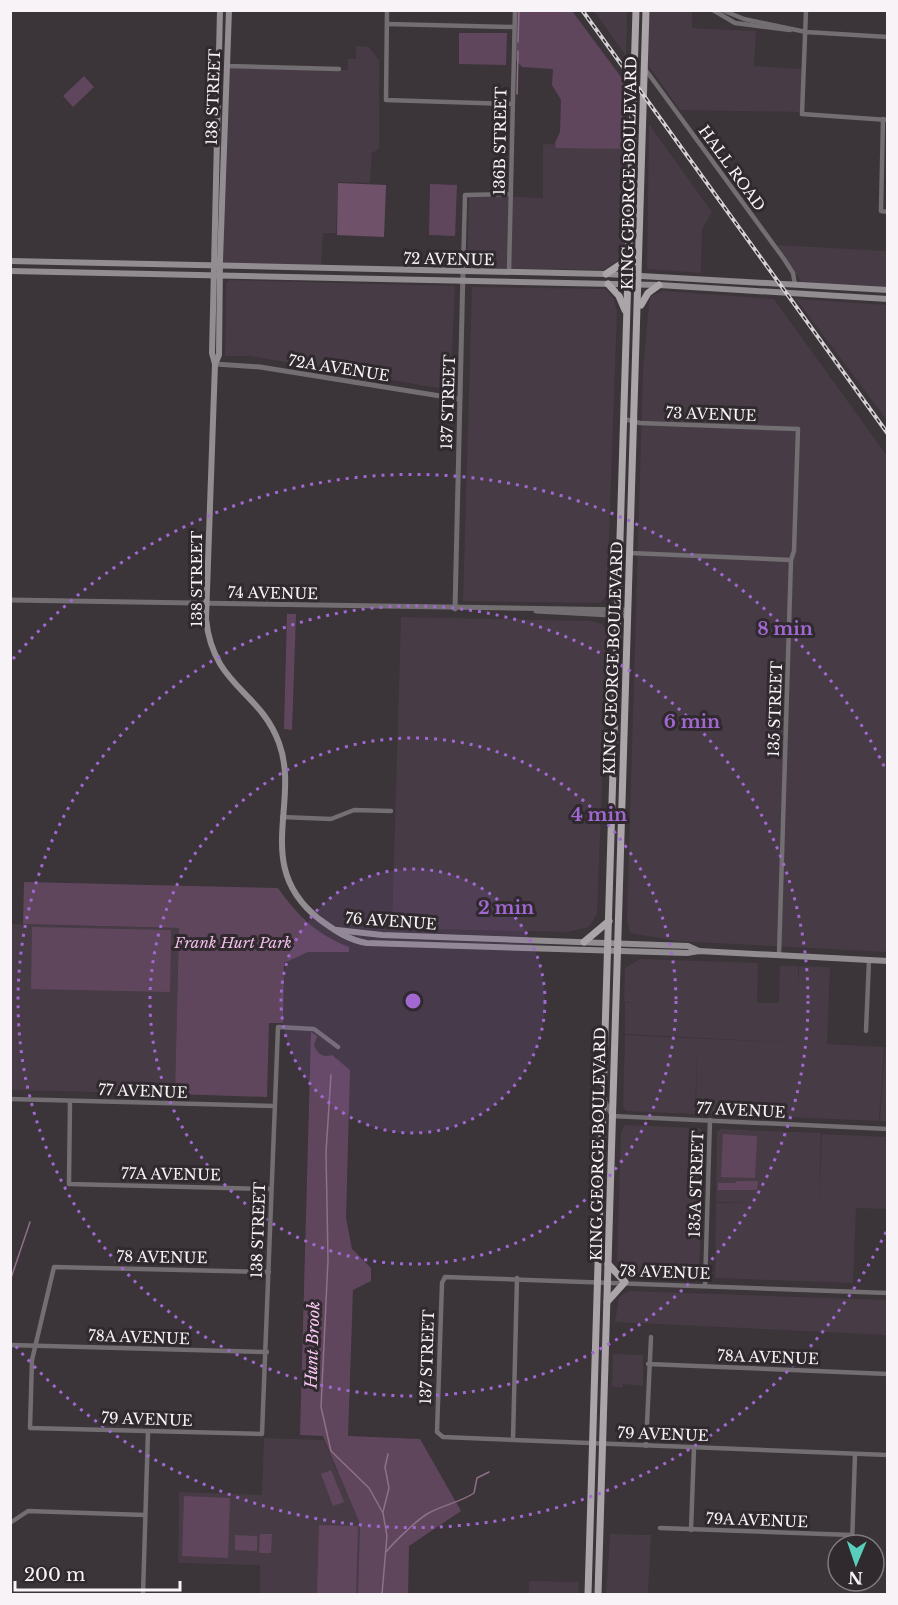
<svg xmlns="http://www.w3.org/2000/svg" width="898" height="1605" viewBox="0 0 898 1605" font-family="'Libre Baskerville',serif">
	<rect width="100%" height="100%" fill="#3b3439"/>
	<g fill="#473b45">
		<path d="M594,11H627L626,56Z"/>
		<path d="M649,11H692V28L756,31L754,66L801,69V112L680,110L648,65Z"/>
		<path d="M356,46L369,47L379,60V149L372,153L370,183L338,182L336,233H323L321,266L222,265L226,65L348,70V59H356Z"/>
		<path d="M649,124L712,212L702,229L701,273L647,269Z"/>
		<path d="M543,144L626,147L625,249L619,260L604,270L467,268L469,195L543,198Z"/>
		<path d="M777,245L887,251V288L802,283Z"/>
		<path d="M229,280L455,286L450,390L250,356H225L226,283Z"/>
		<path d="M472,287L605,289L613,297L617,311L607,594L601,603L463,601Z"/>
		<path d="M663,291L774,299L887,456V952L676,941L630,933L627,919L643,371L649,303L651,296Z"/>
		<path d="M796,299L887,305V420Z"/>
		<path d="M401,617L592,621L602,624L608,632L597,914L589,927L568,932L392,928Z"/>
		<path d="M11,924L179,928L175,1094L11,1090Z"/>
		<path d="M640,959L758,963L757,1003H779L780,966H798V985L799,966L830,967L827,1044L884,1047L879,1121L696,1113L697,1048L695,1114L626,1111L623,1106L625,1035L819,1044L625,1034V1003H632L624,1002L625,968Z"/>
		<path d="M885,1047H888L887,1122L880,1121Z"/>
		<path d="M625,1125L699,1128L704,1132L699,1274L696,1279L627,1275L620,1269L617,1260L621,1133Z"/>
		<path d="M721,1129L821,1133L819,1203L822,1134L887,1137V1209L856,1208L853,1283L715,1278L716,1203H753L716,1202L717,1131Z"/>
		<path d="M629,1291L887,1300V1335L615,1322L619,1297Z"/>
		<path d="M613,1354L643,1355V1386L623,1384V1387H612Z"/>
		<path d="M264,1438L324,1440L360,1524L358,1594H260V1565L178,1563L179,1492L262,1495Z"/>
		<path d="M610,1534L651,1535L648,1594H606Z"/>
		<path d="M529,1581L579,1582L578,1594H529Z"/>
	</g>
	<g fill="#60465c">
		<path d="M517,11H572L627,85L624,149L556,148L555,143L560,132L561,100L552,85L553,69L522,67L516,60Z"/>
		<path d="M459,33H507L506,65L459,64Z"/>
		<path d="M84,76L94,87L73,107L63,96Z"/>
		<path d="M430,184L457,185L455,236L429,235Z"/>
		<path d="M287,614H296L292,730L284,729Z"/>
		<path d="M24,882L278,888C298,916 316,934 349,947V952H308L284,963L283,1023H269L267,1097L175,1094L179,928L23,924Z"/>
		<path d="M32,927L171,930L170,992L31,989Z"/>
		<path d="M311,1032L317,1036L314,1045C317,1054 323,1058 332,1055L350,1070L346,1218L352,1249L371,1268V1281L353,1290L348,1436L420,1439L461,1511L409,1546L408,1594H358L360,1524L323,1436L300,1435Z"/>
		<path d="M723,1134L757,1136L755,1178L721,1177Z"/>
		<path d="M736,1181H758L757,1190H718V1183H736Z"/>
		<path d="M331,1470L344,1502L333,1506L321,1474Z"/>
		<path d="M184,1496L230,1498L228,1558L182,1556Z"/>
		<path d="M319,1525L358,1526L356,1594H317Z"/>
		<path d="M260,1534H272L271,1553H259Z"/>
		<path d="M235,1535L257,1536V1551L235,1550Z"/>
	</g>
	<path fill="#6f526a" d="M338,183L386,185L384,237L337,235Z"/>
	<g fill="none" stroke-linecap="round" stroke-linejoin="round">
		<g stroke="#8e7089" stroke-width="1.5">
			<path d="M518,42L519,10"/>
			<path d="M517,94L518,51"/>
			<path d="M331,1075L326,1152L328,1260L321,1407L331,1451L369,1488L383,1513L387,1536L382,1594"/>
			<path d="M10,1281L30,1222"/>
			<path d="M383,1512L389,1488L385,1467L388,1454"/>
			<path d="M386,1552C393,1543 417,1520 427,1514C442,1505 459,1503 474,1493L477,1478L489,1472"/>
		</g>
		<g stroke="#726e71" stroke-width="4.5">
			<path d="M387,10L386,100L512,104"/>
			<path d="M713,10L735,23L790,30"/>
			<path d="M722,10L744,19L806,32L888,37"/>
			<path d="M806,10L802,114L888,120"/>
			<path d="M387,24L514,27"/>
			<path d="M227,66L339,69"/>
			<path d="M645,69L784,259L793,273L795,285"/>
			<path d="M883,119L881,211L888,212"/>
			<path d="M463,271L465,195L511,194"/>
			<path d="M509,272L515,10"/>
			<path d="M624,419L640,423L798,429L794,551L791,560L779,955"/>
			<path d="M630,553L791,560"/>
			<path d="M282,817L331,819L354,810L391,811"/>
			<path d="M866,1031L869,960"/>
			<path d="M10,1099L275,1106"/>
			<path d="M70,1101L69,1184L271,1189"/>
			<path d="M605,1101L612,1116L888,1129"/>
			<path d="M269,1272L54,1267L32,1360L30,1428L262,1434L278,1027L314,1029L338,1047"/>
			<path d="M705,1285L710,1120"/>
			<path d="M888,1293L445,1277L442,1283L437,1432L443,1437L888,1455"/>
			<path d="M10,1345L267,1352"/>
			<path d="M648,1364L888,1374"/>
			<path d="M513,1439L517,1278"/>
			<path d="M646,1446L651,1337"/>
			<path d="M10,1523L28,1511L145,1515"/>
			<path d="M660,1528L852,1535"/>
			<path d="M691,1530L694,1448"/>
			<path d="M852,1545L855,1454"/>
			<path d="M143,1594L148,1431"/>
		</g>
		<g stroke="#726e71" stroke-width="5">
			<path d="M215,364L260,367L459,399"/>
			<path d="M10,600L628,610"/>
			<path d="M455,609L463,271"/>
			<path d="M536,611L628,616"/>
		</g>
		<g stroke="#928d91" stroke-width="6">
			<path d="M220,10L212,353L215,364L206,619C213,687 260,690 279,743C301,803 252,866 319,919C334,930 348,940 367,943L687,953L699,951L888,961"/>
			<path d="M10,261L606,274L888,290"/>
			<path d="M10,271L659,285L888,299"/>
			<path d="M215,364L219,355L220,260L229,10"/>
			<path d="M337,930L382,935L688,946L699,951"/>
		</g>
		<g stroke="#aba5aa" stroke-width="7">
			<path d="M606,274L624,262L626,255"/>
			<path d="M608,284L619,296L625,310"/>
			<path d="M641,305L648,293L659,285"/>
			<path d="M584,942L609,921"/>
			<path d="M607,1302L625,1282L608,1264"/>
			<path d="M588,1594L636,10"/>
			<path d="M598,1594L646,10"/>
		</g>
		<g stroke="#d4d0d3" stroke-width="4">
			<path id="rail" d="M582,10L888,434"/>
		</g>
		<use href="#rail" stroke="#302a2f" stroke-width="1.5" stroke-dasharray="4.5" stroke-linecap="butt"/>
	</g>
	<circle cx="413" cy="1001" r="132" fill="#a068d0" fill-opacity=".12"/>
	<g fill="none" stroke="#a068d0" stroke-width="3" stroke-dasharray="3 6">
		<circle cx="413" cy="1001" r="132"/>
		<circle cx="413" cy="1001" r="263"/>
		<circle cx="413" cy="1001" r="395"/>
		<path d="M886 1232A526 526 0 0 1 13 1343M13 659A526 526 0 0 1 886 770"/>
	</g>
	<g text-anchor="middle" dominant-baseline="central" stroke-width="6" stroke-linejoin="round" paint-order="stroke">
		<g font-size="15" fill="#f7f3f6" stroke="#302a2f">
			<text transform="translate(213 97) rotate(-88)">138 STREET</text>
			<text transform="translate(500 141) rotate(-89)">136B STREET</text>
			<text transform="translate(732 168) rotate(54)">HALL ROAD</text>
			<text transform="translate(629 173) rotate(-89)">KING GEORGE BOULEVARD</text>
			<text transform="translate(449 259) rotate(1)">72 AVENUE</text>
			<text transform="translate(339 368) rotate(9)">72A AVENUE</text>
			<text transform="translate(448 402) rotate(-88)">137 STREET</text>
			<text transform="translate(711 414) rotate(2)">73 AVENUE</text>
			<text transform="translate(196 579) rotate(-90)">138 STREET</text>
			<text transform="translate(273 593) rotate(1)">74 AVENUE</text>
			<text transform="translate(613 658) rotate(-88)">KING GEORGE BOULEVARD</text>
			<text transform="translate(775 709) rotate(-88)">135 STREET</text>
			<text transform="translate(391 921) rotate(4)">76 AVENUE</text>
			<text transform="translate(143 1091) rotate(2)">77 AVENUE</text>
			<text transform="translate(741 1110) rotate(3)">77 AVENUE</text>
			<text transform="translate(598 1144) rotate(-89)">KING GEORGE BOULEVARD</text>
			<text transform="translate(171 1174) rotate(1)">77A AVENUE</text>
			<text transform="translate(696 1184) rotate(-88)">135A STREET</text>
			<text transform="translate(258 1230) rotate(-88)">138 STREET</text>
			<text transform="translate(162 1257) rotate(1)">78 AVENUE</text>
			<text transform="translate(665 1272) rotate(2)">78 AVENUE</text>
			<text transform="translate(139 1337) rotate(2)">78A AVENUE</text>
			<text transform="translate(427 1357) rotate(-88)">137 STREET</text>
			<text transform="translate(768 1357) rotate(2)">78A AVENUE</text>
			<text transform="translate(147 1419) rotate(2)">79 AVENUE</text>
			<text transform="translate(663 1434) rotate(2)">79 AVENUE</text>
			<text transform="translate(757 1520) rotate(2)">79A AVENUE</text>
		</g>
		<g font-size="15" font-style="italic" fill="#f1bde8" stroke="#302a2f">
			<text x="233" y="942">Frank Hurt Park</text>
		</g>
		<g font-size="16" font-style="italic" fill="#f9c5f1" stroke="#302a2f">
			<text transform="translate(312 1345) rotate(-88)">Hunt Brook</text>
		</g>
	</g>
	<circle cx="413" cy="1001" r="9" fill="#a068d0" stroke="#302a2f" stroke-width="3"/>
	<g font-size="18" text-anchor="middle" font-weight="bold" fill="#a068d0" stroke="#302a2f" stroke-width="6" stroke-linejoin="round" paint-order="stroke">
		<text x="785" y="635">8 min</text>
		<text x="692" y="728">6 min</text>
		<text x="599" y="821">4 min</text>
		<text x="506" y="914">2 min</text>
	</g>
	<rect width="898" height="1605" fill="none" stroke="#f7f3f6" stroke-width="24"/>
	<g transform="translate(856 1563) rotate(182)"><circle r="28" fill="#302a2f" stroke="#807a7f" stroke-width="1.5"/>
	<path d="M0-4.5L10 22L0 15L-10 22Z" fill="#5acebc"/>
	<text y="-9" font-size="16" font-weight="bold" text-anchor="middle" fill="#f7f3f6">N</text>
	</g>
	<path d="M15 1581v9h165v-9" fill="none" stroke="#f7f3f6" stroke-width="3"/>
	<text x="24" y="1581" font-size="18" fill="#f7f3f6" stroke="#302a2f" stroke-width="4.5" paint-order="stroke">200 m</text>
</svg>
